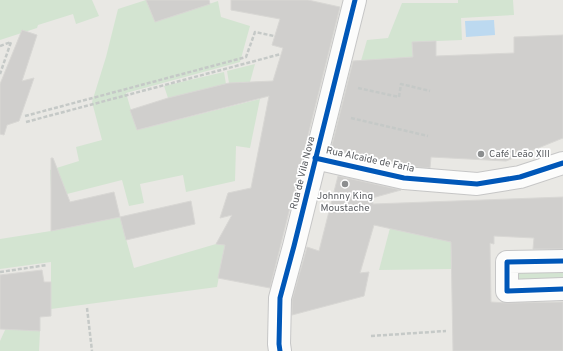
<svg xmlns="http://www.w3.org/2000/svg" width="563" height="351" viewBox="0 0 563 351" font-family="Overpass,sans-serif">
	<rect width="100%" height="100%" fill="#e9e8e4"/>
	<g fill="#d3e4d1">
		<path d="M0,0H92L99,16L76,24L73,14L38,25L37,28L0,40Z"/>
		<path d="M146,0L155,22L218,1L221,17L250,26L240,62L126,93L137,130L260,99L250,148L236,146L235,181L186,192L183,175L140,184L144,203L129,206L122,180L67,194L51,190L50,170L79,161L76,147L102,140L92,102L106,57L118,9Z"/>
		<path d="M458,0H513L514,15L461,18L462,40L412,42L413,57L361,61L367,40L388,38L402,3H458Z"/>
		<path d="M255,64L250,82L229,83L227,71Z"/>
		<path d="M224,72L226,84L168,98L164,86Z"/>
		<path d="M120,217L134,268L216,244L225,245L217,287L51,309V262L0,269V239L51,231Z"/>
		<path d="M390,228L451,242V269L379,270Z"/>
		<path d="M563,266V283L518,284L517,267Z"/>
		<path d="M11,317L35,324V331H40L39,351H0V341Z"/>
	</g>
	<path fill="#bcd9f0" d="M494,20L495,35L466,37L465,21Z"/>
	<g fill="#d0cfcd" stroke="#d8d7d4">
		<path d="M146,0H209L210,4L155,22Z"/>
		<path d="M231,0H308L340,7L270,288L218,278L225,245L216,244L232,215L220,218L228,193L251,188L269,96L137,130L130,110L168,98L229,83L273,81L283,48L272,45L280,19L231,10Z"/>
		<path d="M22,30L37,35L22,81L34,78L19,121L7,125L4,135L0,134V84Z"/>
		<path d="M563,35V138L506,161L431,157L430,168L406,166L331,149L353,61L413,57L412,42L436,41V56L514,53V37Z"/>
		<path d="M51,158H53L70,202L114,192L120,217L51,231Z"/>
		<path d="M338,176L401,190L372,198L373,204L563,197V249H533L534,238L494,236V244L490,243L491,302L507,303L563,302V351H453L451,242L374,225L360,273L369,272L364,296L292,315V300L307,247L319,251Z"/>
		<path d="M191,201L195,224L126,240L120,217Z"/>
		<path d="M42,270L44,282H51V316L40,317V331L0,329V275Z"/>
	</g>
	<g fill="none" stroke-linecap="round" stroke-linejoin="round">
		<g stroke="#c6c6c6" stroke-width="24">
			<g id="street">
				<path d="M315,158L404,178L477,184L520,177L563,163"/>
				<path d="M563,261L507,262V291L563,289"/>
				<path d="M280,351L279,344L280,298L294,246L355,0"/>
			</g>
		</g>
		<g stroke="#c5c9c7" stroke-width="2.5" stroke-dasharray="4 2" stroke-linecap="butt">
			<path d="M0,46L11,42L0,74"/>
			<path d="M358,88L399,97L401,84L430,91"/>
			<path d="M25,116L246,57L255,32L274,36"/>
			<path d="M351,118L428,136"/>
			<path d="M26,122L281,54"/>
			<path d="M0,272L47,265"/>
			<path d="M87,308L92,351"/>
			<path d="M371,336L446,331"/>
		</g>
		<use href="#street" stroke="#fcfcfb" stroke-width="22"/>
		<g stroke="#fff" stroke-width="8">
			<g id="cycleway">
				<path d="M315,158L404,178L477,184L520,177L563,163"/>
				<path d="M563,261L507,262V291L563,289"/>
				<path d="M280,351L279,344L280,298L294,246L355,0"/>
			</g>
		</g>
		<use href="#cycleway" stroke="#0057b8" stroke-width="5"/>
	</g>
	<g fill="#8c8e8f" stroke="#fff" stroke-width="1.5">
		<circle cx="481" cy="154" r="4"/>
		<circle cx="345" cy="184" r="4"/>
	</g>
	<g text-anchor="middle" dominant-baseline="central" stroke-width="3.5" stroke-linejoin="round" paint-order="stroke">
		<g font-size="10" fill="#5a5d61" stroke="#fff" text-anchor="start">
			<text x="489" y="154">Café Leão XIII</text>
			<text x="345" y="196" text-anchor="middle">Johnny King<tspan x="345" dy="12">Moustache</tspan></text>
		</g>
		<g font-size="10" fill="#5a5d61" stroke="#fff">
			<text transform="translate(370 160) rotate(12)">Rua Alcaide de Faria</text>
			<text transform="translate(303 173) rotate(-76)">Rua de Vila Nova</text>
		</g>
	</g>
</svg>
